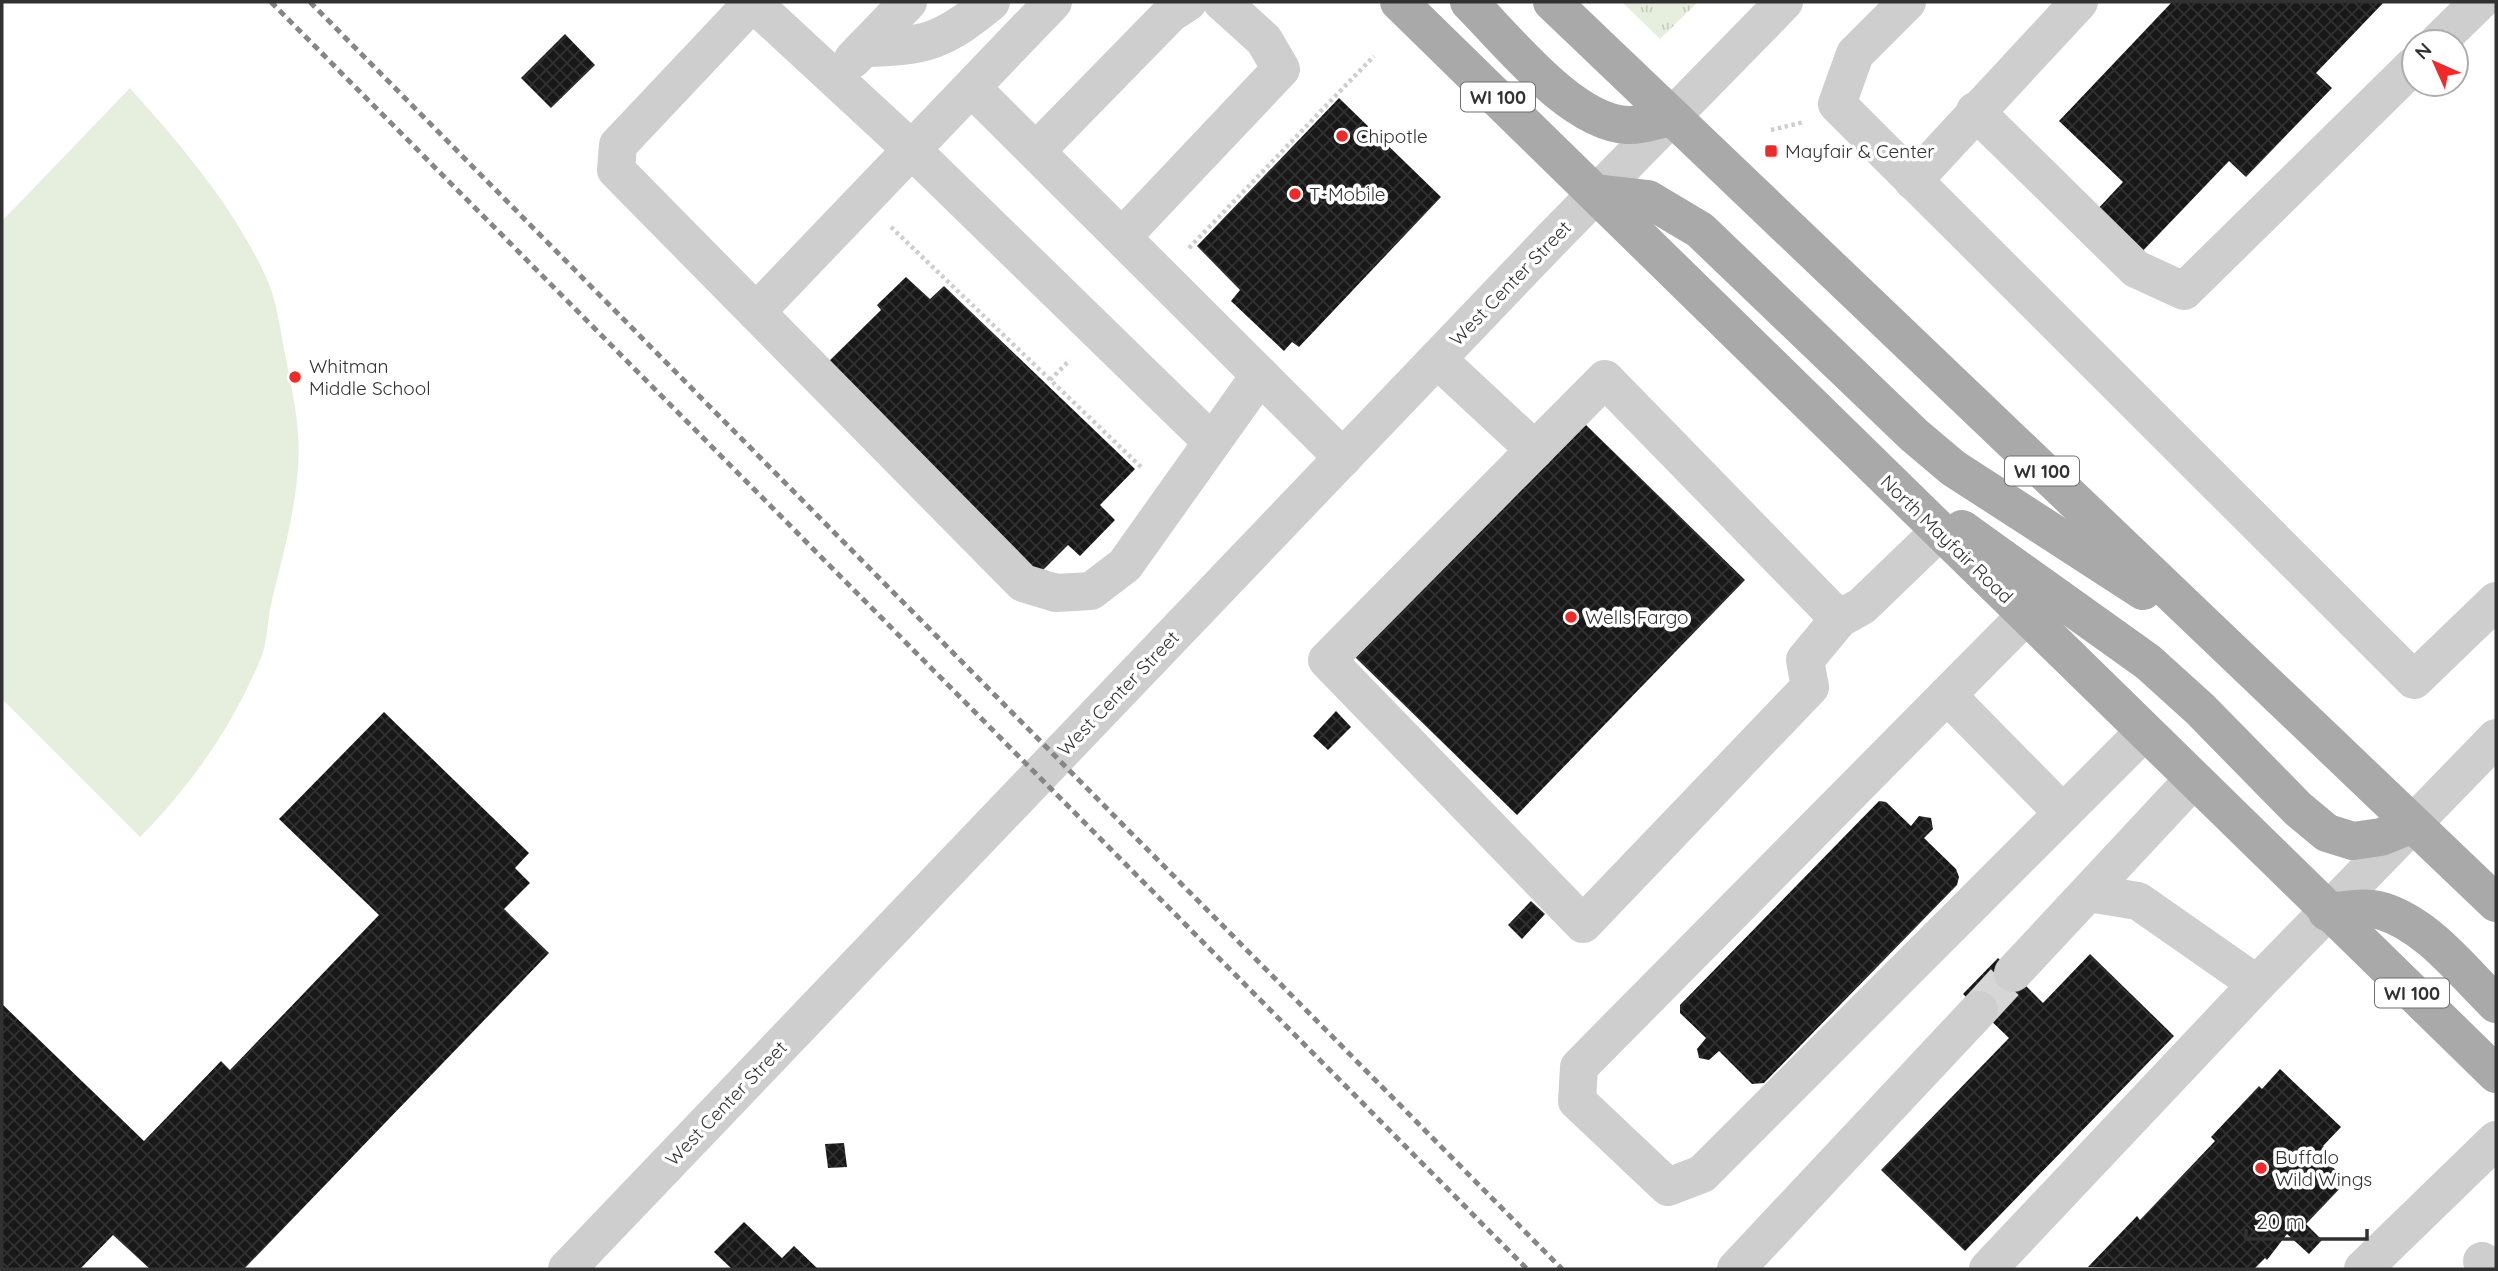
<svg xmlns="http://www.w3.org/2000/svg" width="2498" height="1271" viewBox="0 0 2498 1271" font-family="Quicksand,sans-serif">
	<defs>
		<pattern id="grass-tufts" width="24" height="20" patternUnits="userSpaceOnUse" patternTransform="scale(1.75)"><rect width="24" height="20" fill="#e6efde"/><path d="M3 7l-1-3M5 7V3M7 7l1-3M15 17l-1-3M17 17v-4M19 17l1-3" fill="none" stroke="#c6cdbf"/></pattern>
		<pattern id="building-cross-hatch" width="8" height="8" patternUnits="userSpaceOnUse" patternTransform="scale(1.75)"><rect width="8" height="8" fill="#181818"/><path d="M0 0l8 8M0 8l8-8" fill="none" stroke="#313131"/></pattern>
	</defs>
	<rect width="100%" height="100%" fill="#fff"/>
	<path fill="url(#grass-tufts)" d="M1622,2H1698L1660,39Z"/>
	<path fill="#e6efde" d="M130,88C181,145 234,207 266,277C277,301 280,329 285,354C290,380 296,407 298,433C302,489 285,546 272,600C267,620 268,644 259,663C231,728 190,787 140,837L2,699V221Z"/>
	<g fill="url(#building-cross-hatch)">
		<path d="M2172,2H2384L2316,73L2332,88L2246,177L2229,161L2138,256L2094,213L2123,182L2059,121Z"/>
		<path d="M565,34L595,65L551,108L521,78Z"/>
		<path d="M1339,98L1441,197L1299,347L1292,342L1284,351L1231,301L1240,290L1197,246Z"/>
		<path d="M906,277L930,299L944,286L1135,469L1100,505L1115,520L1080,556L1068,545L1039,574L825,365L881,310L877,305Z"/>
		<path d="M1583,422L1745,580L1517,815L1355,657Z"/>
		<path d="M1336,711L1351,727L1328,750L1313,736Z"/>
		<path d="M384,712L529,853L515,868L530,883L504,909L549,953L244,1269H150L113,1235L80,1269H2V1004L144,1141L221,1061L230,1070L379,915L279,819Z"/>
		<path d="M1879,801L1886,802L1911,826L1919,816L1931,818L1933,829L1924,838L1956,869L1959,877L1957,885L1764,1083L1752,1084L1719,1051L1709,1060L1699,1058L1697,1049L1706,1038L1680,1013V1005Z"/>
		<path d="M1531,901L1545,914L1522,939L1508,925Z"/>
		<path d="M2090,954L2174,1036L1965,1251L1881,1170L2009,1038L1963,994L1998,958L2043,1003Z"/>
		<path d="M2280,1069L2341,1127L2323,1146L2326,1149L2320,1155L2347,1181L2306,1224L2322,1240L2309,1254L2287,1234L2267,1260L2265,1258L2254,1269L2088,1267L2137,1216L2140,1220L2215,1141L2211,1137L2259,1086L2262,1089Z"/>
		<path d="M844,1143L847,1167L828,1168L825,1144Z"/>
		<path d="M744,1222L782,1258L794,1246L818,1269H732L714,1252Z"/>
	</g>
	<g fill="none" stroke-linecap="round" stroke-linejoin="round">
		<path stroke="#d6d6d6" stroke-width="38" stroke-dasharray="38 19" stroke-linecap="butt" d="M1979,1010L2013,973"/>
		<g stroke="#cecece" stroke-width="4.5" stroke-dasharray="3.5 3.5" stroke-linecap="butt">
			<path d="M1771,130L1804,122"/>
			<path d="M891,227L1141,467"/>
			<path d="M1189,248L1374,56"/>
			<path d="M1050,380L1070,360"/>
		</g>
		<g stroke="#cecece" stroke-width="38">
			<path d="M752,2L911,149L1212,442"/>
			<path d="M753,2L618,145L616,170L1023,583L1056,593L1091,591L1125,565L1260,375"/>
			<path d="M1907,2L1855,54L1837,104L2414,680L2496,601"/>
			<path d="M2438,42L2479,2"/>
			<path d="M864,48C925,47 944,41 991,2"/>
			<path d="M853,59L908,2"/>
			<path d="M972,88L1343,458"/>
			<path d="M1975,111L2136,269L2184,291L2414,65"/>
			<path d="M1036,151L1171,13L1188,2"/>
			<path d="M1913,181L2079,2"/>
			<path d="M1122,237L1281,69L1264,40L1222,2"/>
			<path d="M756,312L1053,2"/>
			<path d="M1437,359L1535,450"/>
			<path d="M2049,592L1579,1067L1577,1101L1668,1187L1702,1174L2144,732"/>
			<path d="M1839,619L1605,379L1327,660L1583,924L1810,687L1805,660L1839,619L1862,606L1940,531"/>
			<path d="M1947,695L2063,813"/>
			<path d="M2088,893L2138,901L2257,984"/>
			<path d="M2013,973L2193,780"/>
			<path d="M2482,1261L2490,1269"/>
			<path d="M567,1269L1548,243L1784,2"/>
			<path d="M1736,1269L1979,1010"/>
			<path d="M1988,1269L2257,984L2496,738"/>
			<path d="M2363,1269L2496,1140"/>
		</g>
		<g stroke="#a9a9a9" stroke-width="38">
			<path d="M1399,2L2496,1074"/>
			<path d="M1469,2C1507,40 1571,122 1627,125C1641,126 1657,120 1670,117"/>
			<path d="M1552,2L2496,903"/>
			<path d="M1596,193L1648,199L1700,230L1914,435L1953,468L2143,591"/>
			<path d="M1962,529L2148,662L2200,709L2298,809L2327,833L2353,841L2381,837L2413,824"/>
			<path d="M2327,912C2345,910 2364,906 2382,911C2428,925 2463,972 2496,1004"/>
		</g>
		<g stroke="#868686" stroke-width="5" stroke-dasharray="7 5" stroke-linecap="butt">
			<path d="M271,2L1527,1269"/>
			<path d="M310,2L1562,1269"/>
		</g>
	</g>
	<g fill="#f22929" stroke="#fff" stroke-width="2.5">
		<circle cx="1342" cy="136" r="7"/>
		<rect x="1764" y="144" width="14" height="14" rx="3.5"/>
		<circle cx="1295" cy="194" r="7"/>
		<circle cx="295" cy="377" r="7"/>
		<circle cx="1571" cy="617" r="7"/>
		<circle cx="2261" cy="1168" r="7"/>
	</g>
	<g text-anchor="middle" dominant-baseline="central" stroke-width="7" stroke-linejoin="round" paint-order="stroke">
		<g fill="#fff" stroke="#6f6f6f" stroke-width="2">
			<rect x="1461" y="82.5" width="74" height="29" rx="5"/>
			<rect x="2005" y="456.5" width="74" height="29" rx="5"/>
			<rect x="2375" y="978.5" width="74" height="29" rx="5"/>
		</g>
		<g font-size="18" font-weight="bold" fill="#313131">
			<text x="1498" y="97">WI 100</text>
			<text x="2042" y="471">WI 100</text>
			<text x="2412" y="993">WI 100</text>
		</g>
		<g font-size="19" fill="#313131" stroke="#fff" text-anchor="start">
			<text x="1356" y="136">Chipotle</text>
			<text x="1785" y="151">Mayfair &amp; Center</text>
			<text x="1309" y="194">T-Mobile</text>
			<text x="309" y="366">Whitman<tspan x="309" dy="22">Middle School</tspan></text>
			<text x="1585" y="617">Wells Fargo</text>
			<text x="2275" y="1157">Buffalo<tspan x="2275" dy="22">Wild Wings</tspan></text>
		</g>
		<g font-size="19" fill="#313131" stroke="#fff">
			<text transform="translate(1510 283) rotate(-46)">West Center Street</text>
			<text transform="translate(1947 539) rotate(44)">North Mayfair Road</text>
			<text transform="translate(1118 693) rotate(-46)">West Center Street</text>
			<text transform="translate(726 1103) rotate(-46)">West Center Street</text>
		</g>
	</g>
	<rect width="2498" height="1271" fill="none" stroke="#313131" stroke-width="7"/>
	<g transform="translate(2435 63) rotate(315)"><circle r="33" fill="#ffffff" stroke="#adadad" stroke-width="2"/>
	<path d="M0-5L12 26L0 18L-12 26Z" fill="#f22929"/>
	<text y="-10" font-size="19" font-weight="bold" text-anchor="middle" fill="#313131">N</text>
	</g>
	<path d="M2246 1229v10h121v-10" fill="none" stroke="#313131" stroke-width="3.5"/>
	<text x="2256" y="1229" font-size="21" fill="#313131" stroke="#ffffff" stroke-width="5" paint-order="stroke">20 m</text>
</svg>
